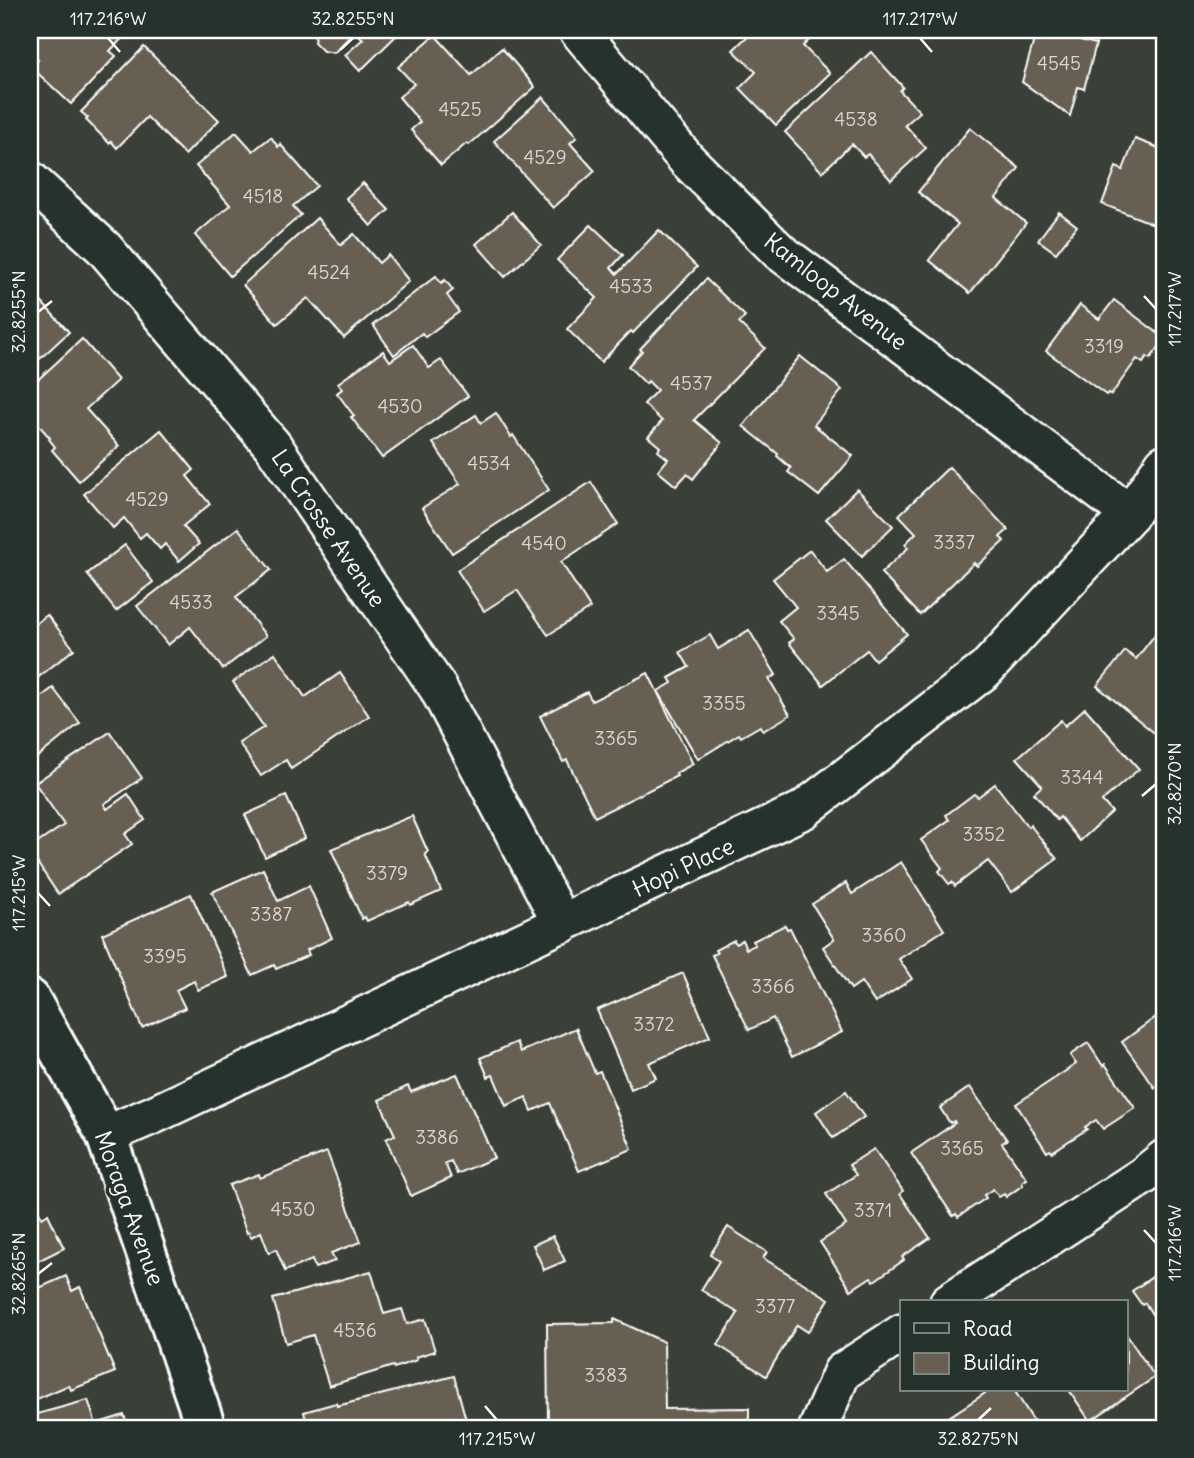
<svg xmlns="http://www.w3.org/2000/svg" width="1194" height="1458" viewBox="0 0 1194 1458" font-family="Delius,sans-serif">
	<rect width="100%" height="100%" fill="#3a4038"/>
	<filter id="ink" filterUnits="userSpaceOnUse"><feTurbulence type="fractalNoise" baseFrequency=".0143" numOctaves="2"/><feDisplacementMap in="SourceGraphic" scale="14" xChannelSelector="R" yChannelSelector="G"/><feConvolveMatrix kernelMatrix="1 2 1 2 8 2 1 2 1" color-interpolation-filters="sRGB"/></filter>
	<g filter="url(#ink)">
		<g fill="#685e52" stroke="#fff" stroke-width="2">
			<path d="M30,30H130L110,51L116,56L71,104L31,67L38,60L30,53Z"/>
			<path d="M309,30H402L360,71L345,55L363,39L355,31L334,53L323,51L314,42L315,37Z"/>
			<path d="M754,30H816L818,31L803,46L830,73L776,125L740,88L756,72L733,50Z"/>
			<path d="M1032,30H1051L1050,32L1096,44L1084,89L1078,87L1070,116L1022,82L1036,33Z"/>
			<path d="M435,35L471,75L502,48L535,87L469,145L467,143L441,165L411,130L420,122L399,97L414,84L398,67Z"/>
			<path d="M144,47L219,120L185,155L147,117L117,148L111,141L109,143L86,120L88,118L81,112Z"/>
			<path d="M871,52L903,87L900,91L920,112L905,125L926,148L891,180L868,154L864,157L852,144L822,172L785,132Z"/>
			<path d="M543,97L577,137L570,143L595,171L553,208L494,141Z"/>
			<path d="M970,128L1019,168L996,198L1026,223L970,293L929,260L958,224L918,192Z"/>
			<path d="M236,132L253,151L271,137L278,147L280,144L317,186L293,206L301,215L230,276L195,235L230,205L196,166Z"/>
			<path d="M1135,139L1164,150V228L1102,204L1116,167L1123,170Z"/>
			<path d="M363,183L389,210L371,226L346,198Z"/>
			<path d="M512,212L541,245L505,277L476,244Z"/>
			<path d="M1059,212L1077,226L1056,253L1038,240Z"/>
			<path d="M317,218L341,245L354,234L379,263L388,255L409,281L344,338L308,298L277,324L243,285Z"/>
			<path d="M591,225L623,255L611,268L617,274L659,230L697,267L633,333L631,331L601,362L567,329L597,298L557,260Z"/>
			<path d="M436,276L441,283L445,280L453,290L447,295L459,312L425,337L422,333L394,355L373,325Z"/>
			<path d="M706,279L745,316L739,323L765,348L694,420L722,443L693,479L687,474L676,486L658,471L668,459L658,451L660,447L648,437L662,421L644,404L657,390L648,381L646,384L628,366L642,351L640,349Z"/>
			<path d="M33,293L69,332L30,368V297Z"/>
			<path d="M1114,300L1163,337L1160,340L1163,342L1150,359L1147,357L1143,363L1137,359L1111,395L1108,393L1106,395L1046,351L1080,305L1099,319Z"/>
			<path d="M82,339L118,380L86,409L119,446L79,481L52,450L55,447L49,439L50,438L30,415V387Z"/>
			<path d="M413,345L429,368L441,360L468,396L382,458L351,417L354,416L337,393L342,389L338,383L383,351L390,361Z"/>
			<path d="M800,356L842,390L814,425L853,456L819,496L788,472L791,468L777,456L778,454L743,426Z"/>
			<path d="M496,413L511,437L513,435L549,490L452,553L422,508L460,484L433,443L476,415L481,423Z"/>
			<path d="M161,430L194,470L187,476L210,504L183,526L199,544L179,561L165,544L160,549L146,533L140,538L124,518L113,528L84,494Z"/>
			<path d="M949,467L1008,530L1000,537L1004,541L977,566L974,563L920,615L881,573L908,548L905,544L916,533L899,515Z"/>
			<path d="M591,482L618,524L561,562L590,608L548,635L517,590L484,611L457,570Z"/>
			<path d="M857,489L893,526L862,556L826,519Z"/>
			<path d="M238,528L271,570L236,597L266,636L223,669L190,627L168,645L137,606Z"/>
			<path d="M125,545L153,582L116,611L87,574Z"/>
			<path d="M810,550L827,572L844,559L907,634L875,660L867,650L823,685L789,643L794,639L779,621L796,607L773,579Z"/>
			<path d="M47,615L74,649L36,679L30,671V628Z"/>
			<path d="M1164,623V741L1097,686L1125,651L1136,659Z"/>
			<path d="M749,630L776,675L769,679L790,715L763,731L760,726L741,737L739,734L698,759L658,691L672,683L669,678L689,667L680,652L710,635L718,649Z"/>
			<path d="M275,653L305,697L340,673L369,716L291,769L286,760L261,776L239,743L264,727L233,682Z"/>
			<path d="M648,673L693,764L676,773L677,776L595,817L567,760L563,762L540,716L587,692L592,701Z"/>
			<path d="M53,688L80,723L30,763V691L37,700Z"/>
			<path d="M1085,708L1139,769L1102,801L1112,812L1080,841L1060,817L1057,820L1034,793L1042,786L1017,758L1061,720L1065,726Z"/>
			<path d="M110,732L142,778L104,804L107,809L128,794L145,820L125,834L132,844L58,894L30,852V848L64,825L35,783Z"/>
			<path d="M995,784L1028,827L1030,825L1057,859L1012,892L988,861L955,886L952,882L949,884L939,871L942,868L921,840L949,820L946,815L974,794L978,797Z"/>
			<path d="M286,796L305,838L265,857L245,815Z"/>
			<path d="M412,816L428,852L425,854L441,891L410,905L409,902L367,921L365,917L362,919L331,849Z"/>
			<path d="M901,862L944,930L899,959L912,979L875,1003L861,982L851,989L823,947L834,939L812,904L846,883L852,894Z"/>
			<path d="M263,869L278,901L309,886L332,938L307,950L309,955L276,969L274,965L252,975L212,892Z"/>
			<path d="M191,894L228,977L198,990L194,981L176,990L185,1008L142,1028L102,934Z"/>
			<path d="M785,925L787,929L790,928L842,1032L792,1057L773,1018L749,1030L712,955L717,953L715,950L734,940L736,944L742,940L746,949L755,945L753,941Z"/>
			<path d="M683,973L710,1037L649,1063L656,1078L631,1089L597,1010Z"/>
			<path d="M1164,1011V1082L1155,1088L1122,1042Z"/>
			<path d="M576,1028L595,1073L600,1071L632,1149L579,1171L550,1103L532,1111L526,1097L506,1106L493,1075L488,1077L480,1058L517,1042L521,1052Z"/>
			<path d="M1088,1043L1103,1066L1105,1064L1135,1108L1103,1129L1096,1120L1085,1127L1087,1129L1052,1152L1050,1150L1047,1152L1016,1104L1076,1064L1070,1055Z"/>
			<path d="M457,1074L494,1158L457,1174L451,1161L445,1163L451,1178L411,1196L386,1139L395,1135L379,1100L408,1086L411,1092Z"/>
			<path d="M970,1087L1007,1140L1002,1143L1027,1179L1022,1182L1023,1185L1006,1197L1004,1194L999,1197L993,1189L984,1195L986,1198L958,1217L956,1214L953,1216L911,1153L955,1123L954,1121L950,1123L940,1108Z"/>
			<path d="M846,1091L864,1117L833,1138L816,1112Z"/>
			<path d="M874,1149L903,1191L900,1194L930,1238L902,1257L904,1260L874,1281L871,1277L851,1290L820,1242L846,1225L826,1194L856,1175L849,1165Z"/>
			<path d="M327,1152L361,1242L331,1253L335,1261L315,1268L312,1260L285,1271L276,1249L269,1253L261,1232L251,1237L249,1232L247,1233L229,1185L259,1174L260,1178Z"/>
			<path d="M30,1169L39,1188L30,1192Z"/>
			<path d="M30,1193L42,1218L48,1214L64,1248L30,1265Z"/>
			<path d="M728,1227L767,1252L763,1258L829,1299L808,1332L797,1325L766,1376L718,1345L738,1313L701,1290L719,1261L710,1255Z"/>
			<path d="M553,1236L565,1261L544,1270L533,1245Z"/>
			<path d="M1164,1269V1328L1162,1330L1145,1303L1142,1305L1132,1291Z"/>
			<path d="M371,1271L384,1314L402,1309L407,1324L425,1319L435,1351L416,1357L417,1360L394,1368L393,1366L329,1386L313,1335L286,1343L273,1299Z"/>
			<path d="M66,1276L72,1291L80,1287L115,1372L71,1390L69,1385L30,1402V1292Z"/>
			<path d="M614,1319L664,1342L665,1409L749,1408V1428L548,1427L547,1324L614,1323Z"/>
			<path d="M1126,1334L1155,1377L1090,1421L1069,1390H1126Z"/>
			<path d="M454,1376L466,1420L446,1425V1428H308L304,1412L336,1403L337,1406Z"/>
			<path d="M990,1390H1014L1035,1423L1038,1421L1043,1428H932Z"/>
			<path d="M88,1400L96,1424L124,1415L128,1428H30V1416Z"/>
		</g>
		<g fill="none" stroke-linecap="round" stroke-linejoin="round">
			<g stroke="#fff" stroke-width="42">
				<g id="minor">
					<path d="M578,30L687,160L780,252L1130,514"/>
					<path d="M30,180L104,248L273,446L438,688L562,924"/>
					<path d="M106,1135L153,1115L803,810L985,670L1130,514L1164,464"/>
					<path d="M949,1302L1143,1176L1164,1159"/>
					<path d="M818,1428L842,1372L902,1333"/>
				</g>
			</g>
			<g stroke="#fff" stroke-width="44">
				<path id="secondary" d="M30,999L106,1135L206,1428"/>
			</g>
			<use href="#minor" stroke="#26332d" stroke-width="37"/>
			<use href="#secondary" stroke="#26332d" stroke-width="38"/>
		</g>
	</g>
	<path fill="none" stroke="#fff" stroke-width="2.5" d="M108,38L120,52M920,38L932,52M340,50L353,38M1144,296L1156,309M38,312L52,301M1142,796L1156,784M38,893L50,906M1144,1230L1156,1243M38,1274L52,1263M485,1406L497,1420M978,1420L991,1408"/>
	<g text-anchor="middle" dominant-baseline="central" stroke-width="7" stroke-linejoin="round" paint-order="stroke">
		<g font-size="19" fill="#d9d7d4">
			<text x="1059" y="63">4545</text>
			<text x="460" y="109">4525</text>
			<text x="856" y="119">4538</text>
			<text x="545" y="157">4529</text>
			<text x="263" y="196">4518</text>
			<text x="329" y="272">4524</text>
			<text x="631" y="286">4533</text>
			<text x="1104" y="346">3319</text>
			<text x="691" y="383">4537</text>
			<text x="400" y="406">4530</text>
			<text x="489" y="463">4534</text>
			<text x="147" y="499">4529</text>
			<text x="954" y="542">3337</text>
			<text x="544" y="543">4540</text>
			<text x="191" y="602">4533</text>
			<text x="838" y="613">3345</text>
			<text x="724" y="703">3355</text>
			<text x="616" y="738">3365</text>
			<text x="1082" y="777">3344</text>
			<text x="984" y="834">3352</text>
			<text x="387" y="873">3379</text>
			<text x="271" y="914">3387</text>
			<text x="884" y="935">3360</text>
			<text x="165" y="956">3395</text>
			<text x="773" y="986">3366</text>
			<text x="654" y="1024">3372</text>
			<text x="437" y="1137">3386</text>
			<text x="962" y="1148">3365</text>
			<text x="293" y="1209">4530</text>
			<text x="873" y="1210">3371</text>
			<text x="775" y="1306">3377</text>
			<text x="355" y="1330">4536</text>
			<text x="606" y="1375">3383</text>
		</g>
		<g font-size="23" fill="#fff" stroke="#26332d">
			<text transform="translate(836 291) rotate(38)">Kamloop Avenue</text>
			<text transform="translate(329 528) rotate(56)">La Crosse Avenue</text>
			<text transform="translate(683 867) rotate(-25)">Hopi Place</text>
			<text transform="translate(130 1208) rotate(70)">Moraga Avenue</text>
		</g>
	</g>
	<rect width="1194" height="1458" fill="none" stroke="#26332d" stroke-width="77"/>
	<rect x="900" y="1300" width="228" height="91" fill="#26332d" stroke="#7d8581" stroke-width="2"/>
	<rect x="914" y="1323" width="35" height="10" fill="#26332d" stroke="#7d8581" stroke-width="2"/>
	<text x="963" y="1336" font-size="21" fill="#ffffff">Road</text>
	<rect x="914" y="1353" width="35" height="21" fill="#685e52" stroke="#7d8581" stroke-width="2"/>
	<text x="963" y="1370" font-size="21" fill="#ffffff">Building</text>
	<rect x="38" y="38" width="1118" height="1382" fill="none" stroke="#fff" stroke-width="2.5"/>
	<g font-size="18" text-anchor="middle" fill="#fff">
		<text x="108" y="25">117.216°W</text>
		<text x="353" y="25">32.8255°N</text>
		<text x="920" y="25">117.217°W</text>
		<text transform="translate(1175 309) rotate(-90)" y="6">117.217°W</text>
		<text transform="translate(19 312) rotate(-90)" y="6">32.8255°N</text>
		<text transform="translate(1175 784) rotate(-90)" y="6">32.8270°N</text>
		<text transform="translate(19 893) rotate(-90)" y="6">117.215°W</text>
		<text transform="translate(1175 1243) rotate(-90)" y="6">117.216°W</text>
		<text transform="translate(19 1274) rotate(-90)" y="6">32.8265°N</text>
		<text x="497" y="1445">117.215°W</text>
		<text x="978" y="1445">32.8275°N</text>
	</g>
</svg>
